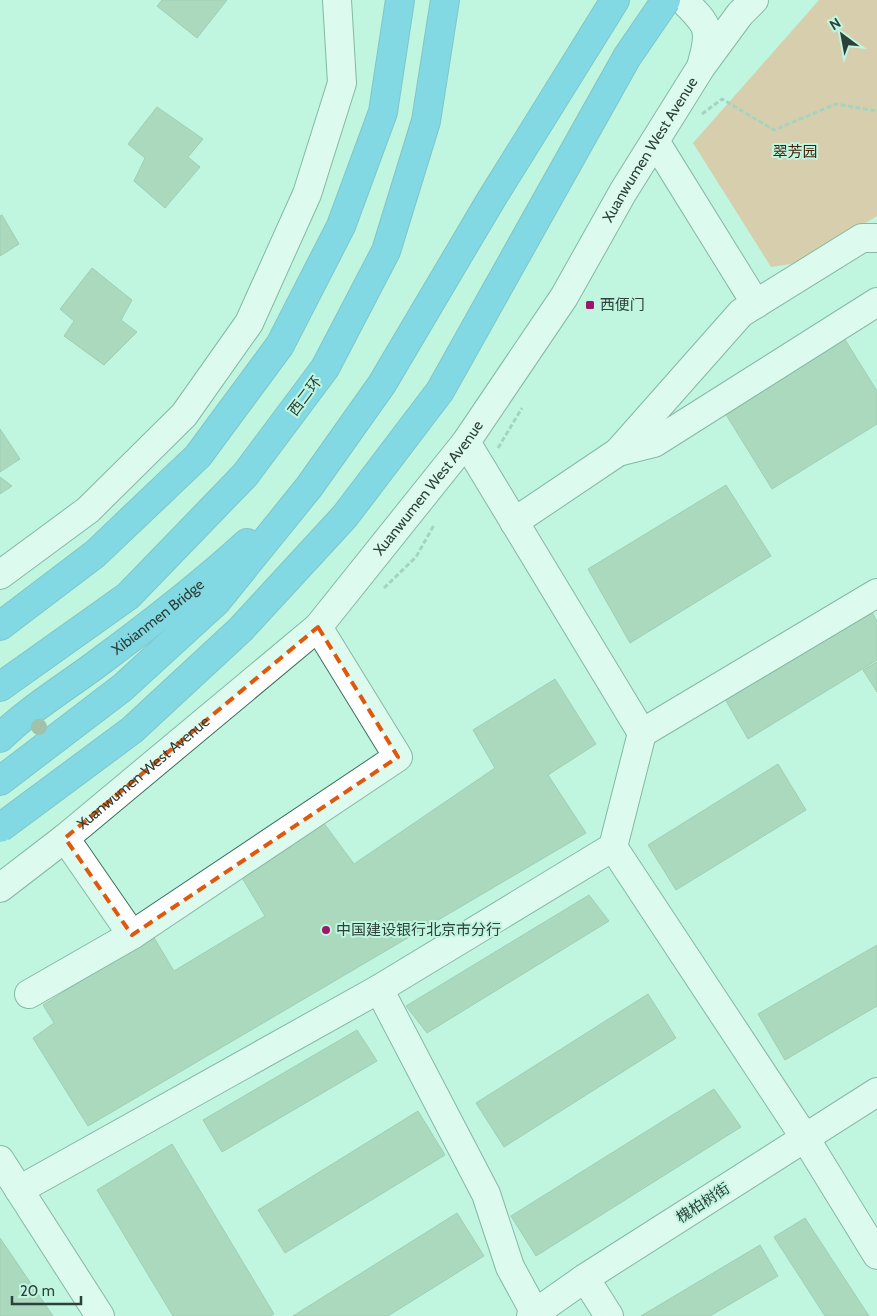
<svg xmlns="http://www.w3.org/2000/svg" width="877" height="1316" viewBox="0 0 877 1316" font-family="Cabin,'Noto Sans SC',sans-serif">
	<rect width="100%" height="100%" fill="#c0f5e0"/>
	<path fill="#f39e70" d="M819,0H877V216L798,263L771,267L693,143Z"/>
	<g fill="#91b696" stroke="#7a9e7f">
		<path d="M162,0H227L197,38L157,6Z"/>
		<path d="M157,107L203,139L188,157L200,167L165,208L134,181L145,158L128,144Z"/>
		<path d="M2,215L19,244L0,256V216Z"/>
		<path d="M92,268L132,300L121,320L137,332L104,365L64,336L74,321L60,309Z"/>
		<path d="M844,338L877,391V424L772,489L725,413Z"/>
		<path d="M0,429L20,459L0,472Z"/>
		<path d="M0,477L12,486L0,494Z"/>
		<path d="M726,485L771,556L630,643L588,569Z"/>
		<path d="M872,612L877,621V660L748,739L725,699Z"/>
		<path d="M877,662V692L863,670Z"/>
		<path d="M555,679L596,744L548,775L586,833L88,1126L33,1038L54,1023L43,1005L153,936L174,971L265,916L241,876L323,822L354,864L495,768L473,730Z"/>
		<path d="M778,764L806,810L676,890L648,845Z"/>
		<path d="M589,895L609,921L427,1033L406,1006Z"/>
		<path d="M877,945V1006L785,1060L758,1014Z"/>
		<path d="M648,994L676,1038L504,1147L476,1103Z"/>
		<path d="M357,1030L377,1061L222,1152L203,1120Z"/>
		<path d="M714,1089L741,1127L536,1256L511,1216Z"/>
		<path d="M418,1111L445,1155L285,1253L258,1210Z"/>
		<path d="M172,1144L274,1314L271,1316H173L97,1190Z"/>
		<path d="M457,1213L484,1256L388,1316H293Z"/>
		<path d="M805,1218L869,1316H825L774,1237Z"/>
		<path d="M0,1238L51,1313L53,1316H0Z"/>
		<path d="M760,1245L778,1276L710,1316H641Z"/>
	</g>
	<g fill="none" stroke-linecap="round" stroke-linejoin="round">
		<g stroke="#3e6f5e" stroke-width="30">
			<g id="minor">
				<path d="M683,0C708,25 712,28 702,63"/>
				<path d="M655,141L756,304"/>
				<path d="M466,442L642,733"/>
				<path d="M618,452L654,443L877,302"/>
				<path d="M514,522L618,452L741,313L862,238H877"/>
				<path d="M0,575L88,510L184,415L249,323L307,194L342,83L337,0"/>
				<path d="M65,838L132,935"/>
				<path d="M613,847L805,1138L877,1255"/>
				<path id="s1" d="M0,888L65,838L318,627L466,442L564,297L623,192L701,67L740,14L754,0"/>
				<path d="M379,989L486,1194L510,1267L535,1313"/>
				<path d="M29,994L132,935L398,757L318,627"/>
				<path d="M0,1160L100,1316"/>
				<path d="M19,1190L379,989L613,847L642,733L877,593"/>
				<path d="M585,1278L609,1316"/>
				<path d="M531,1316L585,1278L877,1092"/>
			</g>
		</g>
		<g stroke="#358ca9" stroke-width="30">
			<g id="highway">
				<path d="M0,626L95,554L198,456L280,345L341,226L383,112L400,0"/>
				<path d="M0,687L128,596L245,475L325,368L386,251L426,121L445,0"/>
				<path id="s2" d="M0,738C30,708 68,686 102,660C152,623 201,585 247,543"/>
				<path d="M0,781L122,688L216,602L309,487L382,384L489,203L615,0"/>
			</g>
		</g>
		<g stroke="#84ac9c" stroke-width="3" stroke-dasharray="5 2.5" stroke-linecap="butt">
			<path d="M702,114L722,99L774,130L836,104L877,111"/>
			<path d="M498,448L522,408"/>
			<path d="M384,588L416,557L434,525"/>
		</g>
		<use href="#minor" stroke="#fff" stroke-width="28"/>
		<use href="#highway" stroke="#3ab5e6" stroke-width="28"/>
		<g stroke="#358ca9" stroke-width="30" stroke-linecap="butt">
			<path id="highway-bridge" d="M0,828L132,730L241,629L345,516L440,391L627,57L666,0"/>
		</g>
		<use href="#highway-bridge" stroke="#3ab5e6" stroke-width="28"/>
	</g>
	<circle fill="#7c806b" cx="39" cy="727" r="8"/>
	<path d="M0 0H877V1316H0ZM318,627L398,757L132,935L65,838Z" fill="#c0f5e0" fill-opacity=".55" fill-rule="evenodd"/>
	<path fill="none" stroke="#df580e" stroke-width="4" stroke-dasharray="10 6" stroke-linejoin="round" d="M318,627L398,757L132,935L65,838Z"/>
	<g fill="#9c176a" stroke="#c0f5e0" stroke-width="2">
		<rect x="585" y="300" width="10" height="10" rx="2.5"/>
		<circle cx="326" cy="930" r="5"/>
	</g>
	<g text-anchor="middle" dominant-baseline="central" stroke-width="4" stroke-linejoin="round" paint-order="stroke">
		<g font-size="15" fill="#2c4139" stroke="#c0f5e0">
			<text stroke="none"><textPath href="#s1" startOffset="994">Xuanwumen West Avenue</textPath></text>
			<text transform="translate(305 396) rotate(-53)">西二环</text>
			<text stroke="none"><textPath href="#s1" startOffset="589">Xuanwumen West Avenue</textPath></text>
			<text stroke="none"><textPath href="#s2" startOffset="199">Xibianmen Bridge</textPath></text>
			<text stroke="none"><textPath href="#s1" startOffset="184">Xuanwumen West Avenue</textPath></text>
			<text transform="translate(703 1203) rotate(-33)">槐柏树街</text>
		</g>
		<g font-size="15" fill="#44200b" stroke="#c0f5e0">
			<text x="795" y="152">翠芳园</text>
		</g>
		<g font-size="15" fill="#2c4139" stroke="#c0f5e0" text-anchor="start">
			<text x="600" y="305">西便门</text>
			<text x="336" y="930">中国建设银行北京市分行</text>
		</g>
	</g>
	<g transform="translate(842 35) rotate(328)" stroke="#c0f5e0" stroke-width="4" paint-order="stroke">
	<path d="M0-4L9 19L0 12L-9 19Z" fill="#2c4139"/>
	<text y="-8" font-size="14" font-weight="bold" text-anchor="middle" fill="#2c4139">N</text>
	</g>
	<path d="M12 1296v8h69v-8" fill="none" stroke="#2c4139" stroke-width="2.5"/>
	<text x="20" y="1296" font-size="15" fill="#2c4139" stroke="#c0f5e0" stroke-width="4" paint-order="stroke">20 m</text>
</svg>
